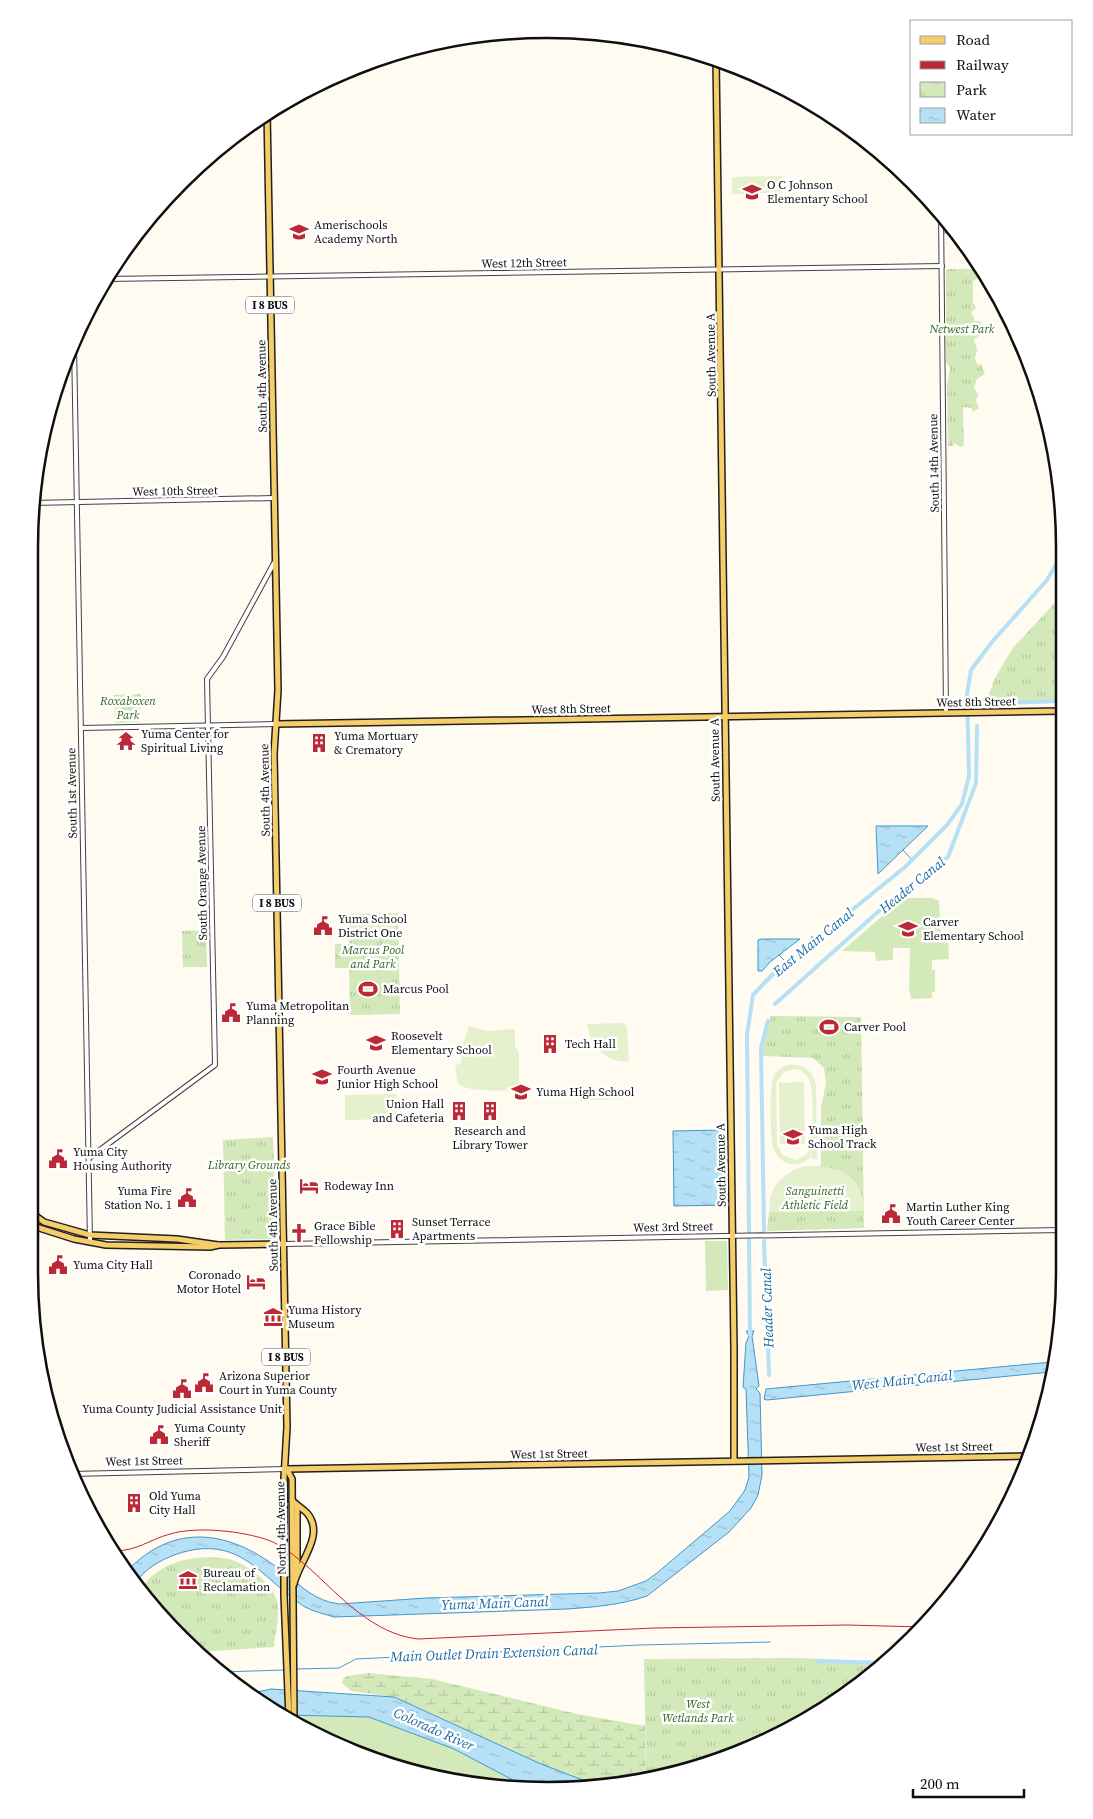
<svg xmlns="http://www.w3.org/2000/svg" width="1093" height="1819" viewBox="0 0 1093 1819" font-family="'Source Serif 4',serif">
	<defs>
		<pattern id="wetland-marsh" width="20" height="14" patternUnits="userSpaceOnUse" patternTransform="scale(1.25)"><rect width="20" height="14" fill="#d4e9ba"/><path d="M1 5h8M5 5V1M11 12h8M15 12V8" fill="none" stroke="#b5c79f"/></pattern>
		<pattern id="park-tufts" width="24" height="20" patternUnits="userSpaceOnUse" patternTransform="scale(1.25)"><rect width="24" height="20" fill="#d4e9ba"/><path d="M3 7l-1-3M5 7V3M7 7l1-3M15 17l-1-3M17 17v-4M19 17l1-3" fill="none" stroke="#b5c79f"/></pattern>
		<pattern id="water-ripples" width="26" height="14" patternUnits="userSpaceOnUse" patternTransform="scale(1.25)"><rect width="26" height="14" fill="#b6e0f5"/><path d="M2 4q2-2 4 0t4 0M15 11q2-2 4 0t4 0" fill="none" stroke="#9bbfd1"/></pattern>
	</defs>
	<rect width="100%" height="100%" fill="#fffbf1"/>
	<g fill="#d4e9ba">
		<path d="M903,898H932L939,901L941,935L948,938L949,959L932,960V970H935V992H932V998L911,999L909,989L910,948H893V960L876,961L875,952L842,951Z"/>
		<path d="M705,1241H727L728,1290L706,1291Z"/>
		<path d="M303,1716L369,1717L454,1749L530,1789L479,1786L380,1763L303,1725Z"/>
	</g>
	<path fill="url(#wetland-marsh)" d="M368,1673L432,1679L577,1714L645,1726L646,1778L601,1787L541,1764L394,1697L351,1691L342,1683L343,1679L347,1676Z"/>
	<g fill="url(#park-tufts)">
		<path d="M951,269H981L985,274L973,281V302L976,308L971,312L975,321H980L985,332L974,339L977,349L975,360L978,365L981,364L985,374L977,379L974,387L978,395L976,401L979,408L972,412V408L963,407L964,446L960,447L953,442L954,446H948L947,386L950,368L946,362V270Z"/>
		<path d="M1060,597L1061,702L985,704L995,678L1012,649Z"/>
		<path d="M141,694L140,722L115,723L114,695Z"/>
		<path d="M398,913L400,1014L350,1015L349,968H335V944H349V914Z"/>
		<path d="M206,930L207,967H183L182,931Z"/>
		<path d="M771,1016L861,1017L864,1228L767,1231C772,1191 773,1168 821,1166V1108L826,1083L824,1068L813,1058L763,1056V1047Z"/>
		<path d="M273,1137L276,1237L274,1239L225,1240L223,1140Z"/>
		<path d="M210,1557C216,1558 223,1558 229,1559C248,1564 278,1587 278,1608C279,1621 275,1634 274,1647L197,1652L181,1639L139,1591C156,1566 180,1558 210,1557Z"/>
		<path d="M803,1658L884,1663C836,1706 775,1742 713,1763C692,1770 668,1773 646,1778L644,1659Z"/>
	</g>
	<g fill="#e5f0cc" fill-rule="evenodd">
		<path d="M782,176V193L732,194V177Z"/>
		<path d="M394,916L395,938L352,939V918Z"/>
		<path d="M624,1023L627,1027L629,1062C604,1061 591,1048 587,1024Z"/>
		<path d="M469,1026L488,1031L515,1029V1047L519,1052V1090C502,1090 471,1093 458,1084L455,1066L461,1063L463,1044Z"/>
		<path d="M788,1065C804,1063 815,1072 816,1087L817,1159H812V1156C807,1161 801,1164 795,1164C785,1165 777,1158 774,1150C770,1140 769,1086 774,1076C777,1070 782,1067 788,1065ZM796,1069C801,1071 806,1073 808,1078C815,1089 814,1145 807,1154L796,1160L784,1156L777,1145L776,1083L784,1072Z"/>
		<path d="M804,1082L805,1144H780L779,1083Z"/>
		<path d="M614,1090H630V1098L580,1101V1093Z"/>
		<path d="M396,1094V1119L345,1120V1095Z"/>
		<path d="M806,1166C838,1165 863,1174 864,1211H820L818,1199H814L812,1211L770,1212C766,1189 785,1170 806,1166Z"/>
	</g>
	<g fill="url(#water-ripples)" stroke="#3f98cb">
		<path d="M876,826H928L878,874Z"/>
		<path d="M762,939H800L770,962L762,971H758V940Z"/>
		<path d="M725,1130L727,1205L674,1206L673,1131Z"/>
		<path d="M746,1331H754L752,1336L759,1386L756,1389L760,1393L762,1475L758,1495L751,1508L729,1532L647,1596C621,1605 594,1607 567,1609L334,1617C325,1614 314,1612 305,1607C260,1578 241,1533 177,1554C160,1560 144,1569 134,1585L126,1572C175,1520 232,1531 283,1572C301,1586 315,1601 339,1604L426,1598L599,1593L618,1591L646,1581L657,1573L730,1511L745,1490L749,1477L746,1389L743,1387L746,1343L749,1336Z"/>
		<path d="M1052,1362L1050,1372L767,1400L764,1399L766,1389Z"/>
		<path d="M271,1689L394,1697L541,1764L601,1787L530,1789L454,1749L369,1717L284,1715L259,1703L248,1694Z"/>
	</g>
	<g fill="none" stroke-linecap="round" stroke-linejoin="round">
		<g stroke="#3f98cb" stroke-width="1">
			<path d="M942,233H956"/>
			<path d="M903,850L912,860"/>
			<path d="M779,955L787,963"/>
			<path d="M297,1669L339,1668L356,1659L639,1645L770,1642"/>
			<path d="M221,1672L285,1670"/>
		</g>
		<g stroke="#b6e0f5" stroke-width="4">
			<path d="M1000,703L1061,701"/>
			<path d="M775,1004L889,902L948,857L976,783L977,726"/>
			<path d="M764,1231L761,1048L768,1021"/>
			<path d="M764,1241L769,1375"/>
			<path d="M750,1335L747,1035L753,995L772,975L905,867L947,825L962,804L969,776L967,694L971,670L992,642L1047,580L1060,558"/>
			<path d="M817,1661L885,1663"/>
		</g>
		<g stroke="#424242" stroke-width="6">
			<g id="minor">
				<path d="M941,212L946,713"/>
				<path d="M106,279L942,266"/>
				<path d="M74,344L90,1242"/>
				<path d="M32,503L274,498"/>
				<path d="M81,728L276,724"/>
				<path d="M89,1158L215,1065L207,679L223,657L274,563"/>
				<path d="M284,1244L1063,1230"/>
				<path d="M71,1474L286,1469"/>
			</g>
		</g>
		<g stroke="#202020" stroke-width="8">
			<g id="major">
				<path d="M716,59L734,1348V1461"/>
				<path d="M267,112L278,690L274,754L287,1427L284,1478V1595L289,1718"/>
				<path d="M276,724L1061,711"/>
				<path d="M33,1214L44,1222L90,1235L177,1239L218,1245"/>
				<path d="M33,1226L74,1239L106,1245L210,1247L219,1245L284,1244"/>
				<path d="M287,1469L1028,1456"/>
				<path d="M287,1469L292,1479L294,1720"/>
				<path d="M292,1500C296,1505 302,1508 307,1513C326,1535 298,1563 294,1584"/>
				<path d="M297,1574V1506"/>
			</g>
		</g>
		<use href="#minor" stroke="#fff" stroke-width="4"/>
		<use href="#major" stroke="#f5ce6a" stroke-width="5"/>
		<path stroke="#bc2936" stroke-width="1" d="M113,1551C138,1551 148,1540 170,1534C197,1526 242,1531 268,1540C284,1546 296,1557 309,1568C341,1597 373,1634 418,1639L654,1628L847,1625L923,1627"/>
	</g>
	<defs>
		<g id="school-bare" transform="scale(1.5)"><path d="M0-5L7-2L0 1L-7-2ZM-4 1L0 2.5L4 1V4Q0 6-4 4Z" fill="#bc2936" stroke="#fff" stroke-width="2.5" paint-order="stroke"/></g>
		<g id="temple-bare" transform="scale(1.5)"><path d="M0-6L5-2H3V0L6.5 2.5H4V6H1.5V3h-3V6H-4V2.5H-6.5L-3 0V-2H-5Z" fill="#bc2936" stroke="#fff" stroke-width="2.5" paint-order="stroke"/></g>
		<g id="building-bare" transform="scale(1.5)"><path d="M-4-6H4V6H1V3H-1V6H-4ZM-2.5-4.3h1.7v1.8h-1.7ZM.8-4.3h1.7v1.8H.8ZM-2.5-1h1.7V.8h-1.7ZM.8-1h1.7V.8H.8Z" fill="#bc2936" stroke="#fff" stroke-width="2.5" paint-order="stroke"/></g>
		<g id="civic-bare" transform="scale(1.5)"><path d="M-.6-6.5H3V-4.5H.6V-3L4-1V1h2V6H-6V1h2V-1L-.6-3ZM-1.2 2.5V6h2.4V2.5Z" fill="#bc2936" stroke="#fff" stroke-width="2.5" paint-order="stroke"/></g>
		<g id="stadium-bare" transform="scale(1.5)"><path d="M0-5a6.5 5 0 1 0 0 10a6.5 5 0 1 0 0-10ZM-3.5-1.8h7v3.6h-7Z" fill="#bc2936" stroke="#fff" stroke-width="2.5" paint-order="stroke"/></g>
		<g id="hotel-bare" transform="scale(1.5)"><path d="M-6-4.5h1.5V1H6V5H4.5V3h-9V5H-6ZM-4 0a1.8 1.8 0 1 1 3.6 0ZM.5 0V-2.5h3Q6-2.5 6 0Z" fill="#bc2936" stroke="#fff" stroke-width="2.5" paint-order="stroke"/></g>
		<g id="church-bare" transform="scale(1.5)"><path d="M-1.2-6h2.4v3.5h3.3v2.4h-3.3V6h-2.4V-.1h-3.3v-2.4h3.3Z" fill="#bc2936" stroke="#fff" stroke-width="2.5" paint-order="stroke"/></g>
		<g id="museum-bare" transform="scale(1.5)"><path d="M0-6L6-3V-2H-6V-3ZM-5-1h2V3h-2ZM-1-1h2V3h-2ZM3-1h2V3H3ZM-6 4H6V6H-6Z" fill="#bc2936" stroke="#fff" stroke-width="2.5" paint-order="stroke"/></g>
	</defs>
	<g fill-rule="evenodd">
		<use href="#school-bare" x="752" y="192"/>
		<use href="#school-bare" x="299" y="232"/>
		<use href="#temple-bare" x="126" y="741"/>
		<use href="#building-bare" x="319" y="743"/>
		<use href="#civic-bare" x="323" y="926"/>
		<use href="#school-bare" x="908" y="929"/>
		<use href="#stadium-bare" x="368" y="989"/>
		<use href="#civic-bare" x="231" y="1013"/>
		<use href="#stadium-bare" x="829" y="1027"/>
		<use href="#school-bare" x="376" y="1043"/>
		<use href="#building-bare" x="550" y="1044"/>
		<use href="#school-bare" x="322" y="1077"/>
		<use href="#school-bare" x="521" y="1092"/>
		<use href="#building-bare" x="459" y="1111"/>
		<use href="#building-bare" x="490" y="1111"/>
		<use href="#school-bare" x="793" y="1137"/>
		<use href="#civic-bare" x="58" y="1159"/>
		<use href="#hotel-bare" x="309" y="1186"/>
		<use href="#civic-bare" x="187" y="1198"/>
		<use href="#civic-bare" x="891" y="1214"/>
		<use href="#building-bare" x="397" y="1229"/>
		<use href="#church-bare" x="299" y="1233"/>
		<use href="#civic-bare" x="58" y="1265"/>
		<use href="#hotel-bare" x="256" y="1282"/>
		<use href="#museum-bare" x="273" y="1317"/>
		<use href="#civic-bare" x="204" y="1383"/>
		<use href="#civic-bare" x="182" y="1389"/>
		<use href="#civic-bare" x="159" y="1435"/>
		<use href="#building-bare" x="134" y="1503"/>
		<use href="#museum-bare" x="188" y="1580"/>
	</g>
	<g text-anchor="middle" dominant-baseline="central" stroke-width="5" stroke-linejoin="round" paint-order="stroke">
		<g fill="#fff" stroke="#575757" stroke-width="1">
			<rect x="246" y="296.5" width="48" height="17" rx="4"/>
			<rect x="253" y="894.5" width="48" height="17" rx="4"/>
			<rect x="262" y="1348.5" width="48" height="17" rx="4"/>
		</g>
		<g font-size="11" font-weight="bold" fill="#0f0f0f">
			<text x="270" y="305">I 8 BUS</text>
			<text x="277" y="903">I 8 BUS</text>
			<text x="286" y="1357">I 8 BUS</text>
		</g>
		<g font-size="12" fill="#0f0f0f" stroke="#fff" text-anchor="start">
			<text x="767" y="185">O C Johnson<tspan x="767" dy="14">Elementary School</tspan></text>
			<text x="314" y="225">Amerischools<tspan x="314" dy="14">Academy North</tspan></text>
			<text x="141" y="734">Yuma Center for<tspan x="141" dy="14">Spiritual Living</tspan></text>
			<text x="334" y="736">Yuma Mortuary<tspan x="334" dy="14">&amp; Crematory</tspan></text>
			<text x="338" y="919">Yuma School<tspan x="338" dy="14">District One</tspan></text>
			<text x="923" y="922">Carver<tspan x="923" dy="14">Elementary School</tspan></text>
			<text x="383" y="989">Marcus Pool</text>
			<text x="246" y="1006">Yuma Metropolitan<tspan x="246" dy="14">Planning</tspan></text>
			<text x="844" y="1027">Carver Pool</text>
			<text x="391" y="1036">Roosevelt<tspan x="391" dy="14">Elementary School</tspan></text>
			<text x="565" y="1044">Tech Hall</text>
			<text x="337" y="1070">Fourth Avenue<tspan x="337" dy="14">Junior High School</tspan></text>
			<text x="536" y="1092">Yuma High School</text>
			<text x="444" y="1104" text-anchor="end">Union Hall<tspan x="444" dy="14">and Cafeteria</tspan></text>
			<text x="808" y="1130">Yuma High<tspan x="808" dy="14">School Track</tspan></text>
			<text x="490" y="1131" text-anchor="middle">Research and<tspan x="490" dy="14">Library Tower</tspan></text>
			<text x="73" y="1152">Yuma City<tspan x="73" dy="14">Housing Authority</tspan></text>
			<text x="324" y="1186">Rodeway Inn</text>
			<text x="172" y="1191" text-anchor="end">Yuma Fire<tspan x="172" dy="14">Station No. 1</tspan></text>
			<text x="906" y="1207">Martin Luther King<tspan x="906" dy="14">Youth Career Center</tspan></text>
			<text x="412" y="1222">Sunset Terrace<tspan x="412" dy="14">Apartments</tspan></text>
			<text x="314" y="1226">Grace Bible<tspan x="314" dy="14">Fellowship</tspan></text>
			<text x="73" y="1265">Yuma City Hall</text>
			<text x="241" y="1275" text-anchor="end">Coronado<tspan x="241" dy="14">Motor Hotel</tspan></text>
			<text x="288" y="1310">Yuma History<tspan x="288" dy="14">Museum</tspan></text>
			<text x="219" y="1376">Arizona Superior<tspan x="219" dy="14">Court in Yuma County</tspan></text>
			<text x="182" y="1409" text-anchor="middle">Yuma County Judicial Assistance Unit</text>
			<text x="174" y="1428">Yuma County<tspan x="174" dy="14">Sheriff</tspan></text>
			<text x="149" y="1496">Old Yuma<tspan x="149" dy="14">City Hall</tspan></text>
			<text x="203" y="1573">Bureau of<tspan x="203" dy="14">Reclamation</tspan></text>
		</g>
		<g font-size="12" fill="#0f0f0f" stroke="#fff">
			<text transform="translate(524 263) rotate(-1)">West 12th Street</text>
			<text transform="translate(711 355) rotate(-91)">South Avenue A</text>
			<text transform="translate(262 386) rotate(-91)">South 4th Avenue</text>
			<text transform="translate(934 463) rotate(-91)">South 14th Avenue</text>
			<text transform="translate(175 491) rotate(-1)">West 10th Street</text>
			<text transform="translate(976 702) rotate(-1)">West 8th Street</text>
			<text transform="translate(571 709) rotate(-1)">West 8th Street</text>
			<text transform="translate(715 760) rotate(-91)">South Avenue A</text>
			<text transform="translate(265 790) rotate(-91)">South 4th Avenue</text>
			<text transform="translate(72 793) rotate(-91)">South 1st Avenue</text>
			<text transform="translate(202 883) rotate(-91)">South Orange Avenue</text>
			<text transform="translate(721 1165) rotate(-91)">South Avenue A</text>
			<text transform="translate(273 1225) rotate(-91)">South 4th Avenue</text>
			<text transform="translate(673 1227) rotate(-1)">West 3rd Street</text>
			<text transform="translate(954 1447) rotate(-1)">West 1st Street</text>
			<text transform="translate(549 1454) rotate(-1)">West 1st Street</text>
			<text transform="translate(144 1461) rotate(-1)">West 1st Street</text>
			<text transform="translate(281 1528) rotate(-91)">North 4th Avenue</text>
		</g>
		<g font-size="12" font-style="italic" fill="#316620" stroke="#fff">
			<text x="962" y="329">Netwest Park</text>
			<text x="128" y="701">Roxaboxen<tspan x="128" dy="14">Park</tspan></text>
			<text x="373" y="950">Marcus Pool<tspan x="373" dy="14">and Park</tspan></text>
			<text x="249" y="1165">Library Grounds</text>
			<text x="815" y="1191">Sanguinetti<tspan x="815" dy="14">Athletic Field</tspan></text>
			<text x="698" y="1704">West<tspan x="698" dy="14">Wetlands Park</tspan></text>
		</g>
		<g font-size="14" font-style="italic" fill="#1a6a9f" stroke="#fff">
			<text transform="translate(912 885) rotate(-39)">Header Canal</text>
			<text transform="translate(813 942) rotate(-39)">East Main Canal</text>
			<text transform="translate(767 1308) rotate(-92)">Header Canal</text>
			<text transform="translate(902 1380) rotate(-6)">West Main Canal</text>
			<text transform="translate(495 1603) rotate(-2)">Yuma Main Canal</text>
			<text transform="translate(494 1653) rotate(-2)">Main Outlet Drain Extension Canal</text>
			<text transform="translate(434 1729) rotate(24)">Colorado River</text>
		</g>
	</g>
	<path d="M0 0H1093V1819H0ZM547 38H547A509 509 0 0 1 1056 547V1273A509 509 0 0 1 547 1782H547A509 509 0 0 1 38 1273V547A509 509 0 0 1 547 38Z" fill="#fff" fill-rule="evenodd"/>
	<path fill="none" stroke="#0f0f0f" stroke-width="2.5" d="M547 38H547A509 509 0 0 1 1056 547V1273A509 509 0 0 1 547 1782H547A509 509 0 0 1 38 1273V547A509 509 0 0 1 547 38Z"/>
	<rect x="910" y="20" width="162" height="115" fill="#ffffff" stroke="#9f9f9f"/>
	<rect x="920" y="36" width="25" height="8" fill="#f5ce6a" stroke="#9f9f9f"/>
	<text x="956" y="45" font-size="15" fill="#0f0f0f">Road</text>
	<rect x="920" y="61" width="25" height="8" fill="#bc2936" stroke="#9f9f9f"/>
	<text x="956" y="70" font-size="15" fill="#0f0f0f">Railway</text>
	<rect x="920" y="82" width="25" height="15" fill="url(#park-tufts)" stroke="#9f9f9f"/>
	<text x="956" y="95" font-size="15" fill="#0f0f0f">Park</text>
	<rect x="920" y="108" width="25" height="15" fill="url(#water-ripples)" stroke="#9f9f9f"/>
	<text x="956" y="120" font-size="15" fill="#0f0f0f">Water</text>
	<path d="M913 1789v8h111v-8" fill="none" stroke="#0f0f0f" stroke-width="2.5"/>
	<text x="920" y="1789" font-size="15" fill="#0f0f0f" stroke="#ffffff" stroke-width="4" paint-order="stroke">200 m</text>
</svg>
